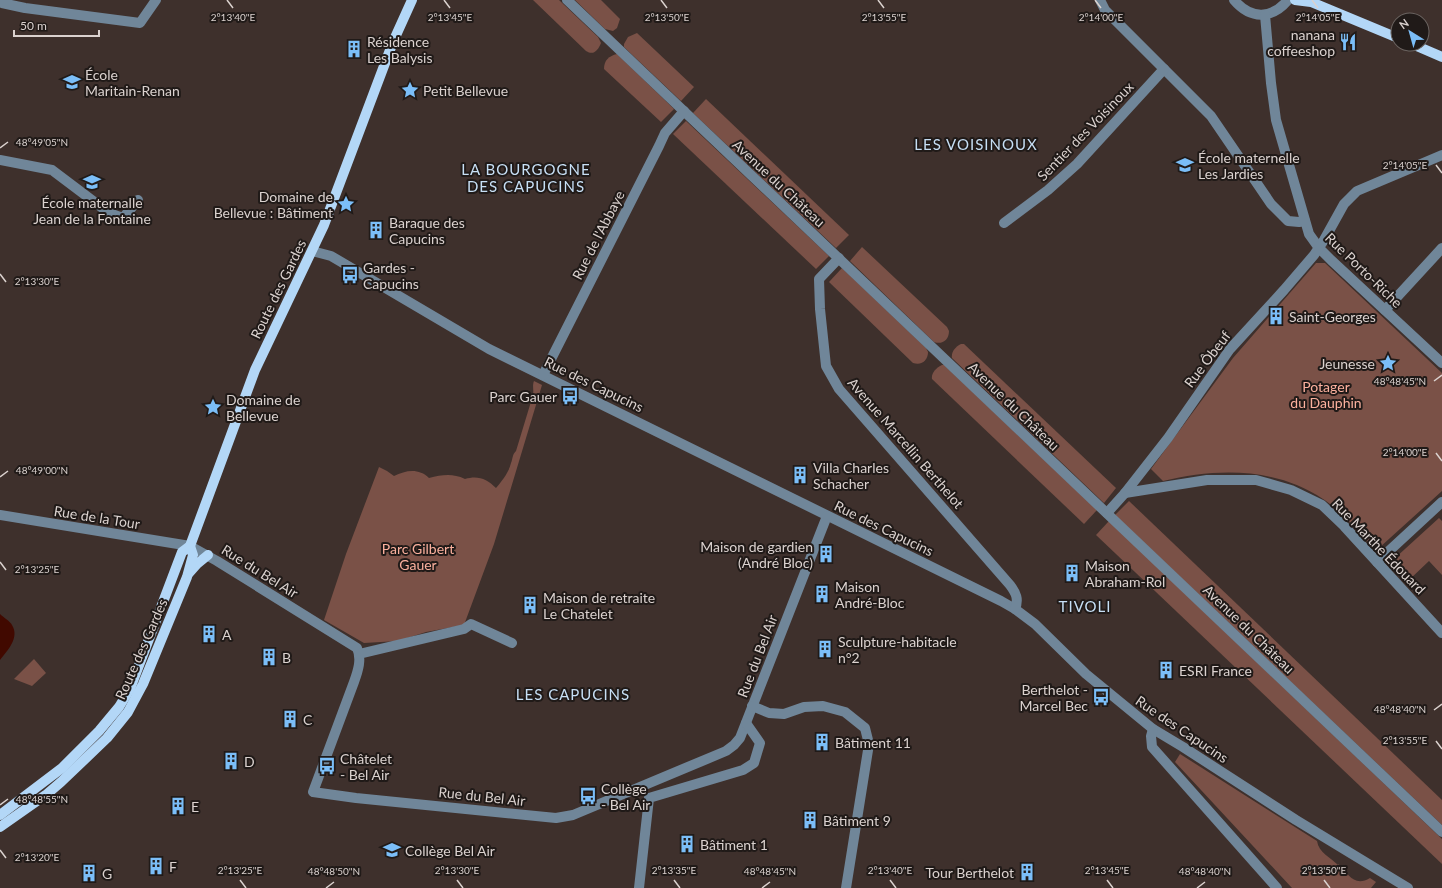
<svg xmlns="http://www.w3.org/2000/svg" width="1442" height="888" viewBox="0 0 1442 888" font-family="Lato,sans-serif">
	<rect width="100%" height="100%" fill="#3e302c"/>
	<g fill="#7a5147">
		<path d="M533,0H559L598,37L601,43C598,50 594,56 586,51Z"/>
		<path d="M575,0H601L620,19L617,28L613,31L605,29Z"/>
		<path d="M637,33L694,87L681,101L624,47V44L628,37Z"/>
		<path d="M617,54L674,109L661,122L604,69C604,60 609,56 617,54Z"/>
		<path d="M706,99L849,235L836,248L693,113Z"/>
		<path d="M686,121L829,256L816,269L673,134Z"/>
		<path d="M862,247L947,327L949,331C949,340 942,345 934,342L850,261Z"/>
		<path d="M1316,263H1325L1442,373V491L1379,548H1373C1357,531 1342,511 1323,499C1276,467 1216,468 1163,481L1151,469L1233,358Z"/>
		<path d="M842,268L926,348L928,352C928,360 922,366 913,363L829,282Z"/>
		<path d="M961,344H964L1116,488L1104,503L952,358C951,352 955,347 961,344Z"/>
		<path d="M942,365H944L1097,510L1084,524L932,379C931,373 936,368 942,365Z"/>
		<path d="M534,381L542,385L494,544L464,625L426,632L398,641L364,643L324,620L346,554L379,467L387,471L394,476C406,470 419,468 429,478C442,475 452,473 465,479C478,475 487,479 496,488C502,481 509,472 511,463C513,458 512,455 516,451L533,395C534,390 532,386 534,381Z"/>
		<path d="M1129,501L1442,800V825L1115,515Z"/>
		<path d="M1439,518L1442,521V575L1429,561L1409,580L1394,564V559Z"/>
		<path d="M1109,521L1442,839V864L1096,535Z"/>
		<path d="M34,659L46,673L32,686L14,679Z"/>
		<path d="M1180,754L1317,841C1319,853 1330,857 1338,865V864C1348,873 1354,888 1370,878L1376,882L1371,888H1292L1175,762Z"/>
	</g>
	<path fill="#410900" d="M0,614C4,618 10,621 12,625C20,638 7,651 0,660Z"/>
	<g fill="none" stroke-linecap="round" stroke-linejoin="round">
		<g stroke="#708699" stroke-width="10">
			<path d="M567,0L1442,832"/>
			<path d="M1100,0L1105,10L1211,116L1271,204L1288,221L1299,222L1305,221"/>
			<path d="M1234,0C1251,20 1272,19 1288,0"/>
			<path d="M2,3L25,8L140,23L156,0"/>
			<path d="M1265,15L1271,83L1276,120L1309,234L1319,248L1331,260L1442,363"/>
			<path d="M0,160L52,170L109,213L123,218L138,200"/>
			<path d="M1004,223L1048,190L1077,164L1164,69"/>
			<path d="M312,251L331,256L489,349L1001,601L1015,609L1035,624L1086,674L1153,729L1183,747L1296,820L1408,888"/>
			<path d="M839,258L819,279L820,309L826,366L839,389L1010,585C1016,593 1019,599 1015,609"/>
			<path d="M1385,310L1442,248"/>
			<path d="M543,375L659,146L665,133L684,111"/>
			<path d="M1125,493L1207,480H1256L1291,490L1322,505L1344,526L1442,633"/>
			<path d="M1107,513L1125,493L1168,438L1230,349L1284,290L1314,255L1324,240L1344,204L1357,191L1442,155"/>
			<path d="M0,515L190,546L217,561L357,648C362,659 358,671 354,682L313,792L356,798L556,818L573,815L726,751L734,745L740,738L827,516"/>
			<path d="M1377,562L1442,502"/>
			<path d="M359,654L464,629L471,624L512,643"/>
			<path d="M752,706L769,713L784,714L804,707L823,706L845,712L865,728L869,744L846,888"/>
			<path d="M1153,729L1151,736L1152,747L1277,888"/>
			<path d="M639,888L649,798L743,770L754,763L760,743L746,723"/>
		</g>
		<g stroke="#b3d7f7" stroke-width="10">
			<path d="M1295,0L1311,2L1398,38"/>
			<path d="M1412,44L1442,57"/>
			<path d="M189,573L197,564L208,555"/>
			<path d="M0,815L62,768L99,731L119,707L130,689L182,552L190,546L255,370L324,225L393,42L412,0"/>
			<path d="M0,827L47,794L61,782L107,738L128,712L143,684L187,577L193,555L190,546"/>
		</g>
	</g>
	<path fill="none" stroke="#dbd2cf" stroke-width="1.5" d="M227,0L233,8M444,0L450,8M661,0L667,8M878,0L884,8M1095,0L1101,8M1312,0L1318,8M0,148L8,142M1436,165L1442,173M0,274L6,282M1434,381L1442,375M1436,453L1442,461M0,477L8,471M0,562L6,570M1434,710L1442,704M1436,741L1442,749M0,805L8,799M0,850L6,858M240,880L246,888M457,880L463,888M674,880L680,888M890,880L896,888M1107,880L1113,888M1324,880L1330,888M326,888L334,882M762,888L770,882M1197,888L1205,882"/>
	<defs>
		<g id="restaurant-bare" transform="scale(1.38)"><path d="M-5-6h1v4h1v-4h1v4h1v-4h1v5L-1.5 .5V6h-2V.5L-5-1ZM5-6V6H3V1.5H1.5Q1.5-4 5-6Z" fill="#7bbef8" stroke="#201a18" stroke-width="2.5" paint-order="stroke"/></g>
		<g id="building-bare" transform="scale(1.38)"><path d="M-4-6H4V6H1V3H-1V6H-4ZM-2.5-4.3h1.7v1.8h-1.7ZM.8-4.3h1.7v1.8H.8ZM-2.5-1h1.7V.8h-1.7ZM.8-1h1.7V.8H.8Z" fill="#7bbef8" stroke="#201a18" stroke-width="2.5" paint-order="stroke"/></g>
		<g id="school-bare" transform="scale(1.38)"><path d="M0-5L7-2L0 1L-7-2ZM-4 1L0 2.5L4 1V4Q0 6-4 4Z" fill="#7bbef8" stroke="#201a18" stroke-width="2.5" paint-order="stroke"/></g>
		<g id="sight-bare" transform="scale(1.38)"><path d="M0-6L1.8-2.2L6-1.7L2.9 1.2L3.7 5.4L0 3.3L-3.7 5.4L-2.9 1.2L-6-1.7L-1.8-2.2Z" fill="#7bbef8" stroke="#201a18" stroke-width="2.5" paint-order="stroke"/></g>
		<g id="bus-bare" transform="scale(1.38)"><path d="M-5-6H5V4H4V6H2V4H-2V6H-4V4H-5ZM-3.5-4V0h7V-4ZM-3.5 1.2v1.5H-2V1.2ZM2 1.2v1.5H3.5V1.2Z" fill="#7bbef8" stroke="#201a18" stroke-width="2.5" paint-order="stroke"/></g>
	</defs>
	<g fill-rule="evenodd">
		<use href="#restaurant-bare" x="1348" y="42"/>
		<use href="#building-bare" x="354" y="49"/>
		<use href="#school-bare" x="72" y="82"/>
		<use href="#sight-bare" x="410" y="90"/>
		<use href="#school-bare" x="1185" y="165"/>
		<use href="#school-bare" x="92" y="182"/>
		<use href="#sight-bare" x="346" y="204"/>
		<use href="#building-bare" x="376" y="230"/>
		<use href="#bus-bare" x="350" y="275"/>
		<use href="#building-bare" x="1276" y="316"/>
		<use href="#sight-bare" x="1388" y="363"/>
		<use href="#bus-bare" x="570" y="396"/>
		<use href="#sight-bare" x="213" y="407"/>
		<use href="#building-bare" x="800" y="475"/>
		<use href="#building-bare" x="826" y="554"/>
		<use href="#building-bare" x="1072" y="573"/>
		<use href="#building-bare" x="822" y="594"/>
		<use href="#building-bare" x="530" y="605"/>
		<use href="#building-bare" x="209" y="634"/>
		<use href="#building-bare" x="825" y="649"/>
		<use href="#building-bare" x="269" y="657"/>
		<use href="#building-bare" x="1166" y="670"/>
		<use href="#bus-bare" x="1101" y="697"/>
		<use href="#building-bare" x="290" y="719"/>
		<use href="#building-bare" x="822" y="742"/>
		<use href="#building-bare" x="231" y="761"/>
		<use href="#bus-bare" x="327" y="766"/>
		<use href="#bus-bare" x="588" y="796"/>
		<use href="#building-bare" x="178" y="806"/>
		<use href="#building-bare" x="810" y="820"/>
		<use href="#building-bare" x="687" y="844"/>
		<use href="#school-bare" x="392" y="850"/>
		<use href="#building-bare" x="156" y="866"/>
		<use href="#building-bare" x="1027" y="872"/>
		<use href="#building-bare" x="89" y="873"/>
	</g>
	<g text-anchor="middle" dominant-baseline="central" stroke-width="4" stroke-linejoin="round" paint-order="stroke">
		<g font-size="14" fill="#dbd2cf" stroke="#201a18" text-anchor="start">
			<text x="1335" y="34" text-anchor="end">nanana<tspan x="1335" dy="16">coffeeshop</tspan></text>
			<text x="367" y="41">Résidence<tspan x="367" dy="16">Les Balysis</tspan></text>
			<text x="85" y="74">École<tspan x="85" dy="16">Maritain-Renan</tspan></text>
			<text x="423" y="90">Petit Bellevue</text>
			<text x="1198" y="157">École maternelle<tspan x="1198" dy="16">Les Jardies</tspan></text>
			<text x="333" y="196" text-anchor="end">Domaine de<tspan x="333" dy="16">Bellevue : Bâtiment</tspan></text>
			<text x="92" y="202" text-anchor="middle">École maternalle<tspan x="92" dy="16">Jean de la Fontaine</tspan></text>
			<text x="389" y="222">Baraque des<tspan x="389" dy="16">Capucins</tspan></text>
			<text x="363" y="267">Gardes -<tspan x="363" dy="16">Capucins</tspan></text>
			<text x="1289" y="316">Saint-Georges</text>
			<text x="1375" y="363" text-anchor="end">Jeunesse</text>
			<text x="557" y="396" text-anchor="end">Parc Gauer</text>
			<text x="226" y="399">Domaine de<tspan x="226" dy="16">Bellevue</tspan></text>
			<text x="813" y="467">Villa Charles<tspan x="813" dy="16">Schacher</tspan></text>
			<text x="813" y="546" text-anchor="end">Maison de gardien<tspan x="813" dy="16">(André Bloc)</tspan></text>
			<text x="1085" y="565">Maison<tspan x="1085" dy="16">Abraham-Rol</tspan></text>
			<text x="835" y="586">Maison<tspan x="835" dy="16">André-Bloc</tspan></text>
			<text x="543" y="597">Maison de retraite<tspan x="543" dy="16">Le Chatelet</tspan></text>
			<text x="222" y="634">A</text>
			<text x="838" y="641">Sculpture-habitacle<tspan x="838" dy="16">n°2</tspan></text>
			<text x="282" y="657">B</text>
			<text x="1179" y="670">ESRI France</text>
			<text x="1088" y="689" text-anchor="end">Berthelot -<tspan x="1088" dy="16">Marcel Bec</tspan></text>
			<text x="303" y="719">C</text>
			<text x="835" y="742">Bâtiment 11</text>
			<text x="340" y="758">Châtelet<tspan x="340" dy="16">- Bel Air</tspan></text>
			<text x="244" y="761">D</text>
			<text x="601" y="788">Collège<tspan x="601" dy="16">- Bel Air</tspan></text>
			<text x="191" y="806">E</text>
			<text x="823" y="820">Bâtiment 9</text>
			<text x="700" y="844">Bâtiment 1</text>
			<text x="405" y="850">Collège Bel Air</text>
			<text x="169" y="866">F</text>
			<text x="1014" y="872" text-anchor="end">Tour Berthelot</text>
			<text x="102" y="873">G</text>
		</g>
		<g font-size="14" fill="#dbd2cf" stroke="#201a18">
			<text transform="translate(1085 131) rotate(-46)">Sentier des Voisinoux</text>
			<text transform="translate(779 183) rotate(43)">Avenue du Château</text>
			<text transform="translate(598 235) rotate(-63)">Rue de l'Abbaye</text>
			<text transform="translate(1364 270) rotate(44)">Rue Porto-Riche</text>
			<text transform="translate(278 289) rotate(-64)">Route des Gardes</text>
			<text transform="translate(1207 359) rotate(-53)">Rue Ôbeuf</text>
			<text transform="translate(594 384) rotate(26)">Rue des Capucins</text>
			<text transform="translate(1014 406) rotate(44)">Avenue du Château</text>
			<text transform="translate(906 443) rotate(49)">Avenue Marcellin Berthelot</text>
			<text transform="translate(97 517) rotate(9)">Rue de la Tour</text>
			<text transform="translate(884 528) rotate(26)">Rue des Capucins</text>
			<text transform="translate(1379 546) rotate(46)">Rue Marthe Édouard</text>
			<text transform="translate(260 571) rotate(32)">Rue du Bel Air</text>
			<text transform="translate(1249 629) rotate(44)">Avenue du Château</text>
			<text transform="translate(141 649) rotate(-66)">Route des Gardes</text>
			<text transform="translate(757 656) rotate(-69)">Rue du Bel Air</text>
			<text transform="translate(1182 729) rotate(34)">Rue des Capucins</text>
			<text transform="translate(482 796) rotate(6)">Rue du Bel Air</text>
		</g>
		<g font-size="14" fill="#fcb19e" stroke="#201a18">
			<text x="1326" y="386">Potager<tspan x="1326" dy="16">du Dauphin</tspan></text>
			<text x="418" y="548">Parc Gilbert<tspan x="418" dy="16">Gauer</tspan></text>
		</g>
		<g font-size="15" letter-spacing="1" fill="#c7dff5" stroke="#201a18">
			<text x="976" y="144">LES VOISINOUX</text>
			<text x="526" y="169">LA BOURGOGNE<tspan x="526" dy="17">DES CAPUCINS</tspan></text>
			<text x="1085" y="606">TIVOLI</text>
			<text x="573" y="694">LES CAPUCINS</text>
		</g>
	</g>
	<g font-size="10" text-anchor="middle" fill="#dbd2cf" stroke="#201a18" stroke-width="4" stroke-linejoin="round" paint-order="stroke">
		<text x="233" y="21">2°13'40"E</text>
		<text x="450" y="21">2°13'45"E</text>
		<text x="667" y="21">2°13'50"E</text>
		<text x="884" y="21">2°13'55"E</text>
		<text x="1101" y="21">2°14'00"E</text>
		<text x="1318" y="21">2°14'05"E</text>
		<text x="42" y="146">48°49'05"N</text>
		<text x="1405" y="169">2°14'05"E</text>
		<text x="37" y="285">2°13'30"E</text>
		<text x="1400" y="385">48°48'45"N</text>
		<text x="1405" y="456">2°14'00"E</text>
		<text x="42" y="474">48°49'00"N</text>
		<text x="37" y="573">2°13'25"E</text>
		<text x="1400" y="713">48°48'40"N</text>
		<text x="1405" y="744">2°13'55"E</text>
		<text x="42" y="803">48°48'55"N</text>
		<text x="37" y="861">2°13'20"E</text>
		<text x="240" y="874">2°13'25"E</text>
		<text x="457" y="874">2°13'30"E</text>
		<text x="674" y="874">2°13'35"E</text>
		<text x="890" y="874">2°13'40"E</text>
		<text x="1107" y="874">2°13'45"E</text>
		<text x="1324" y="874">2°13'50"E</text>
		<text x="334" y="875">48°48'50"N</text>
		<text x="770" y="875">48°48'45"N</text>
		<text x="1205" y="875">48°48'40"N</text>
	</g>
	<g transform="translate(1410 32) rotate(323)"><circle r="19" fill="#201a18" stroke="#6b6461"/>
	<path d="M0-3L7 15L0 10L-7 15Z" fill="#7bbef8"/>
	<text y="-6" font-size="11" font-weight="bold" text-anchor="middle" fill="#dbd2cf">N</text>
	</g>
	<path d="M14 30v6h85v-6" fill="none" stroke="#dbd2cf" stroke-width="2"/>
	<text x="20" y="30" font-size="12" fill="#dbd2cf" stroke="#201a18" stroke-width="3" paint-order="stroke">50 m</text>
</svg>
